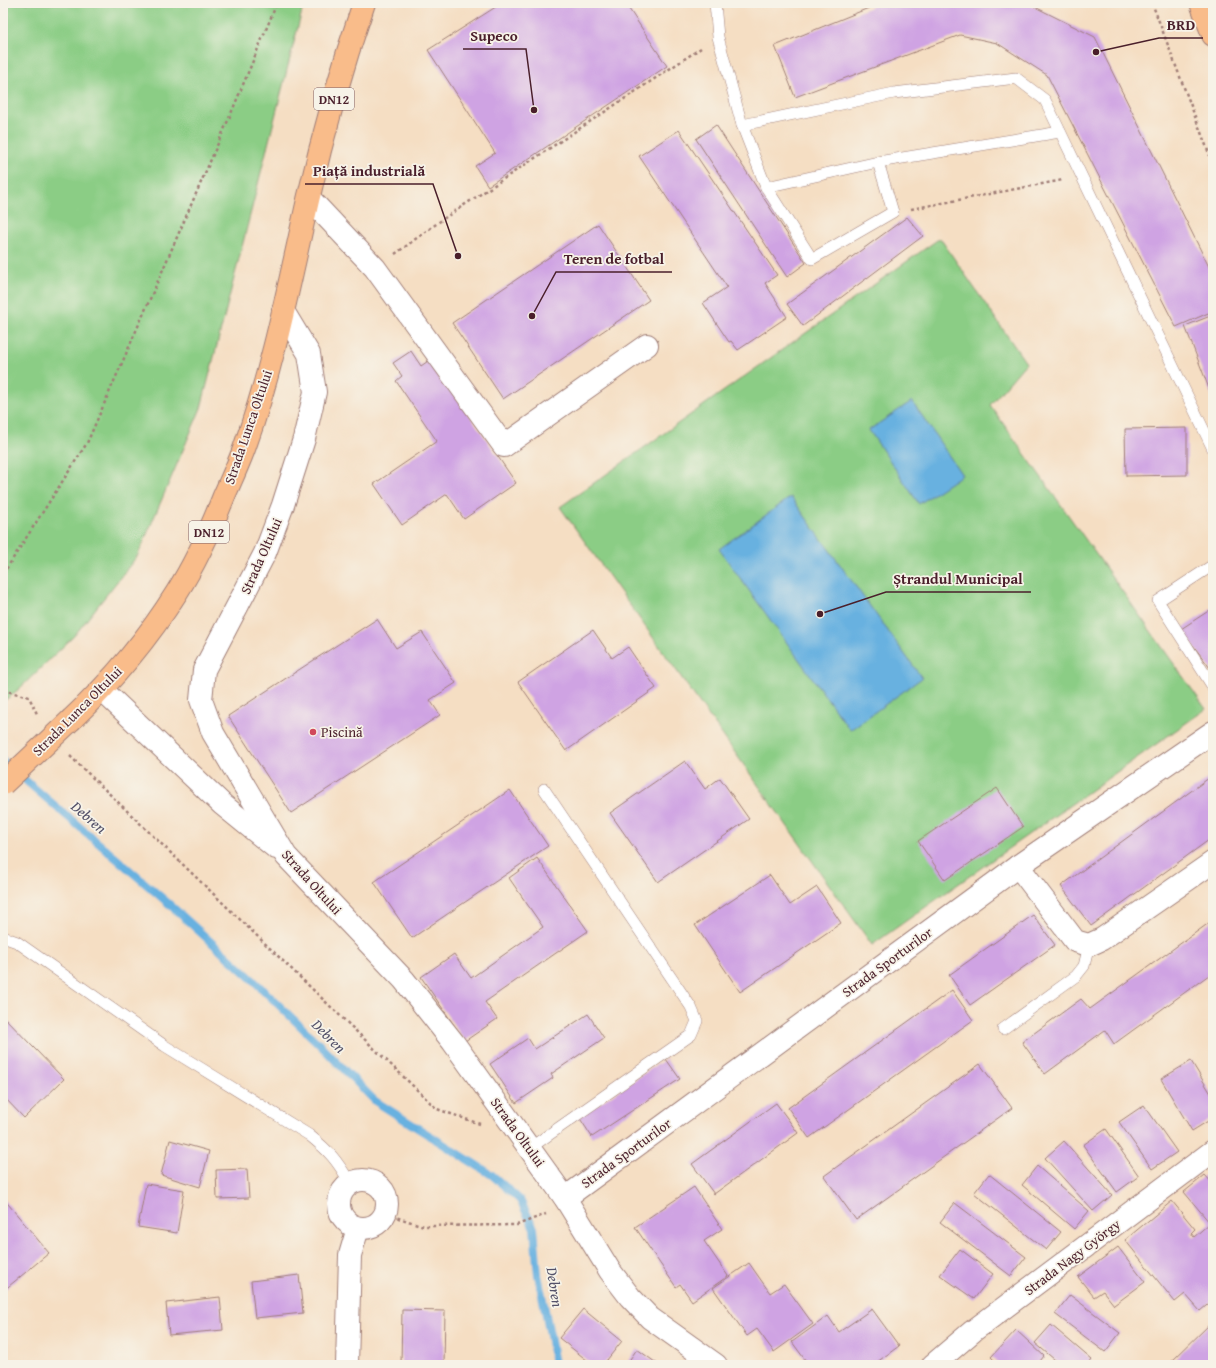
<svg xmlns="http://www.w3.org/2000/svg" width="1216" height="1368" viewBox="0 0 1216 1368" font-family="'Gentium Book Plus',serif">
	<rect width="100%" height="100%" fill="#f7f3e8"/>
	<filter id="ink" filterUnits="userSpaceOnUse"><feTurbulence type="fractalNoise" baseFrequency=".025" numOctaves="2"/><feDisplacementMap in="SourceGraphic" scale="8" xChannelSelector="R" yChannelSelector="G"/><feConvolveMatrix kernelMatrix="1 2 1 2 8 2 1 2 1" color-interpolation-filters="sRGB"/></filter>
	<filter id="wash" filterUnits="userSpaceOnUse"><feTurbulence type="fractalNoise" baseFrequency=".012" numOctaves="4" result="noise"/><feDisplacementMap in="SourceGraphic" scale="16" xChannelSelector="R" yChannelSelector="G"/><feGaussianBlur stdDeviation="0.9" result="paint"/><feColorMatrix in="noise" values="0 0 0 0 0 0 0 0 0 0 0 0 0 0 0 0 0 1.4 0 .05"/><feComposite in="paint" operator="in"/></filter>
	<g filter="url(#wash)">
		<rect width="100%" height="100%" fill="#f5dec3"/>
		<g fill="#8bcd85" stroke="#6a7658">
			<path d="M3,3H304L201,408L138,555L74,636L19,689L3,702Z"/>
			<path d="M940,238L1026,363L990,405L1206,709L872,945L560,507Z"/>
		</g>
		<g fill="#67b1e0" stroke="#586886">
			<path d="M912,401L962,475L919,504L869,430Z"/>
			<path d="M791,497L922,678L850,730L719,549Z"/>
		</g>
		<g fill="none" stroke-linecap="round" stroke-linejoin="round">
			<path stroke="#67b1e0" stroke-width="8" d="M3,761L168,903L253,980L323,1048L375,1101L492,1175L520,1200L534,1228L538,1275L550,1335L555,1365"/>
		</g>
		<g id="blocks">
			<g fill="#cfa3e3">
				<path d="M502,3H625L667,66L488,186L475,166L495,153L428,50Z"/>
				<path d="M881,3H1027L1095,37L1213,275V311L1176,327L1047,75L997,43L960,35L795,97L775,46Z"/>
				<path d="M716,125L806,263L787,277L696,139Z"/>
				<path d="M679,130L777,275L765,283L787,317L738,350L731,341L729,342L703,303L727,287L639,156Z"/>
				<path d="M907,217L923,236L803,326L787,304Z"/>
				<path d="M598,224L649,300L503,399L452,323Z"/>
				<path d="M1213,315V399L1185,326Z"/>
				<path d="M411,351L421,366L431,359L516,483L464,519L447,494L402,525L374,484L437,441L396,381L402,376L393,363Z"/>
				<path d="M1187,428V475L1126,476L1125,429Z"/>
				<path d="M1213,608V672L1181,629Z"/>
				<path d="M377,619L396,648L422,632L456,683L430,700L440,715L291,813L228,716Z"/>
				<path d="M593,630L612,658L628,647L656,688L566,751L518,682Z"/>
				<path d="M685,761L705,789L720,778L749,819L658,882L610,813Z"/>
				<path d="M1213,775V837L1091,926L1061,886Z"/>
				<path d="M997,788L1023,827L945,880L918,841Z"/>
				<path d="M510,790L548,846L412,938L374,882Z"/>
				<path d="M537,858L588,931L485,1002L497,1019L465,1041L421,977L454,954L471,978L543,927L509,878Z"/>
				<path d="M770,875L790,905L817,887L841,923L740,992L695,925Z"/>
				<path d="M1033,915L1055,945L970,1005L949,975Z"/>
				<path d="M1213,920V972L1114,1044L1105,1030L1045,1074L1022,1042L1081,999L1090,1009Z"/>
				<path d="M952,990L973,1020L809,1138L788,1108Z"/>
				<path d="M588,1014L604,1038L551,1074L553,1078L516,1103L490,1064L528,1038L535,1049Z"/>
				<path d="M3,1016L64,1079L24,1118L3,1096Z"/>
				<path d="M666,1059L680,1079L592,1137L579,1117Z"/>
				<path d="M1191,1061L1213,1097V1118L1192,1131L1161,1079Z"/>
				<path d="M980,1064L1012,1108L856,1220L824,1176Z"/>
				<path d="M776,1103L798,1133L714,1194L692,1164Z"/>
				<path d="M1144,1105L1177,1152L1152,1169L1119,1122Z"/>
				<path d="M1106,1129L1139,1176L1117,1192L1083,1145Z"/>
				<path d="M170,1140L209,1151L200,1187L161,1175Z"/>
				<path d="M1064,1141L1112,1195L1093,1211L1045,1158Z"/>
				<path d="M1037,1166L1089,1211L1074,1229L1022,1185Z"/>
				<path d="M247,1169L249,1198L217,1199L216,1170Z"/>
				<path d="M989,1174L1061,1232L1046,1250L974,1193Z"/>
				<path d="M1205,1175L1213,1184V1300L1200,1311L1185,1294L1175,1302L1125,1240L1172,1201L1195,1229L1191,1233L1194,1237L1210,1223L1184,1192Z"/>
				<path d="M146,1184L184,1190L177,1233L138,1227Z"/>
				<path d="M694,1187L722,1229L704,1241L728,1276L692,1301L680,1284L676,1287L635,1227Z"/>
				<path d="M3,1198L49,1253L3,1291Z"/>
				<path d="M955,1203L1026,1257L1011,1276L940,1222Z"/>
				<path d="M1118,1247L1145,1282L1114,1305L1103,1291L1094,1297L1078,1277Z"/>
				<path d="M960,1249L993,1274L974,1299L940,1275Z"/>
				<path d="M749,1263L770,1293L784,1284L813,1324L774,1352L757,1329L747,1336L713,1288Z"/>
				<path d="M299,1275L303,1313L255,1318L251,1281Z"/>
				<path d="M1070,1295L1120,1333L1105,1352L1055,1314Z"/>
				<path d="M220,1297L223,1330L169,1335L166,1303Z"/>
				<path d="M583,1309L622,1341L603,1365H593L559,1338Z"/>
				<path d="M872,1309L899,1346L873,1365H809L792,1342L828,1316L839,1332Z"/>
				<path d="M402,1310L445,1311L444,1365H401Z"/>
				<path d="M1213,1321V1365H1168Z"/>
				<path d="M1051,1325L1092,1360L1088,1365H1061L1035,1343Z"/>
				<path d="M1016,1330L1044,1356L1037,1365H999L991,1357Z"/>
				<path d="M637,1349L659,1365H626Z"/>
				<path d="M309,1362V1365H279V1363Z"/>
			</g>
		</g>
	</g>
	<g filter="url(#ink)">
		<use href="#blocks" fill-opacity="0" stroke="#a07e77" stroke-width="1"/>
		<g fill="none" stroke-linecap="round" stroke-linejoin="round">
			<g stroke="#a07e77" stroke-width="12">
				<g id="lane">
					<path d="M715,3L718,37L742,125L894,93L1016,78L1045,100L1213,449"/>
					<path d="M742,125L766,187L812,259L893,212L878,162L1060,132"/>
					<path d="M766,187L878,162"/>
					<path d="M1213,565L1158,601L1213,687"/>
					<path d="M3,937L17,942L165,1046L309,1135C329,1151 337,1160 350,1183"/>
					<path d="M1003,1029L1076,976L1084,966L1089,945"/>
					<path d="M530,1148L691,1035L697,1021L691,1007L544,789"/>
				</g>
			</g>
			<g stroke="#a07e77" stroke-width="24">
				<g id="street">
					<path d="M309,198L375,268L504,446L647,345"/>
					<path d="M283,311L309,354L315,392L304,439L283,505L265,553L204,670L201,700L213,733L286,856L404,980L453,1042L565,1198L610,1271L630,1297L650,1318L716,1365"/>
					<path d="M102,690L223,805L276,848"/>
					<path d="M1018,866L1075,941L1089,945L1102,939L1213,862"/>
					<circle cx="363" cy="1204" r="24"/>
					<path d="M565,1198L1018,866L1213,732"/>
					<path d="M347,1365L350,1255L358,1228"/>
					<path d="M933,1365L973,1331L1213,1151"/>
				</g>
			</g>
			<g stroke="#a07e77" stroke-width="24">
				<g id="primary">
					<path d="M1201,3L1213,35"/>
					<path d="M72,719C113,680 147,640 177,592C196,562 211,529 224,496C231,480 238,465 244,449C273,368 289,284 308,200C323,134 342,67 364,3"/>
				</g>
			</g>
			<g stroke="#a07e77" stroke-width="2.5" stroke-dasharray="3 3" stroke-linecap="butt">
				<path d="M1152,3L1213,164"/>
				<path d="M911,209L1063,180"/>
				<path d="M395,254L443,219L701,48"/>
				<path d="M3,574L87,443L230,116L277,3"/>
				<path d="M3,690L29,697L38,716"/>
				<path d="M70,756L437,1109L480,1124"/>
				<path d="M386,1214L424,1226L517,1225L546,1214"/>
			</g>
			<use href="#lane" stroke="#fff" stroke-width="11"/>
			<use href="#street" stroke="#fff" stroke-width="22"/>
			<use href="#primary" stroke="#f9bc8a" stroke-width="22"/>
			<g stroke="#a07e77" stroke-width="24" stroke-linecap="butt">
				<path id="primary-bridge" d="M3,784L72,719"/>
			</g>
			<use href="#primary-bridge" stroke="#f9bc8a" stroke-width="22"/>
		</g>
	</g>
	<circle fill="#d1495b" stroke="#f7f3e8" stroke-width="1.5" cx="313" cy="732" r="4"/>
	<g text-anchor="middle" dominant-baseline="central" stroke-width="3.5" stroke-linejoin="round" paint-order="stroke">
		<g fill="#f7f3e8" stroke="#7e5f64" stroke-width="1">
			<rect x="314" y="88" width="40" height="22" rx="3"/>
			<rect x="189" y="521" width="40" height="22" rx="3"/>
		</g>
		<g font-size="13" font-weight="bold" fill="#4a1f2b">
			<text x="334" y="99">DN12</text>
			<text x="209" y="532">DN12</text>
		</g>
		<g font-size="14" fill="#4a1f2b" stroke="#f7f3e8">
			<text transform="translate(248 427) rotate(-71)">Strada Lunca Oltului</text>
			<text transform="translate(261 556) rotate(-66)">Strada Oltului</text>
			<text transform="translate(77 711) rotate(-45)">Strada Lunca Oltului</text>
			<text transform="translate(312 882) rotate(48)">Strada Oltului</text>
			<text transform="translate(887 962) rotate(-36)">Strada Sporturilor</text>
			<text transform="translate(518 1132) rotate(54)">Strada Oltului</text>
			<text transform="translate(626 1153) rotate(-36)">Strada Sporturilor</text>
			<text transform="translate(1072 1257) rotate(-37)">Strada Nagy György</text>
		</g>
		<g font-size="14" fill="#4a1f2b" stroke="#f7f3e8" text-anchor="start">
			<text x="321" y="732">Piscină</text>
		</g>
		<g font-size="15" font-style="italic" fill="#54526a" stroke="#f7f3e8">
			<text transform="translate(89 817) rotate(41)">Debren</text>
			<text transform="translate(329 1036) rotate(45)">Debren</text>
			<text transform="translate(555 1287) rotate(81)">Debren</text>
		</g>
	</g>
	<path fill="none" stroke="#4a1f2b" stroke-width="1.5" d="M1096 52L1159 38H1203M534 110L526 49H463M458 256L433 184H305M532 316L556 272H672M820 614L886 592H1031"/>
	<g fill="#4a1f2b" stroke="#f7f3e8" stroke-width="1.5">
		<circle cx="1096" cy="52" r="4"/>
		<circle cx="534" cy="110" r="4"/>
		<circle cx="458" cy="256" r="4"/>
		<circle cx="532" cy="316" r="4"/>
		<circle cx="820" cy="614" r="4"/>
	</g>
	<g font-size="15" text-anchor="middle" font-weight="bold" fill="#4a1f2b" stroke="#f7f3e8" stroke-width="3.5" stroke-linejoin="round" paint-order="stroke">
		<text x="1181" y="30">BRD</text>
		<text x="494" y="41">Supeco</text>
		<text x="369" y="176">Piață industrială</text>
		<text x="614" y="264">Teren de fotbal</text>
		<text x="958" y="584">Ștrandul Municipal</text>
	</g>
	<rect width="1216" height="1368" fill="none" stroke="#f7f3e8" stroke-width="16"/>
</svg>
